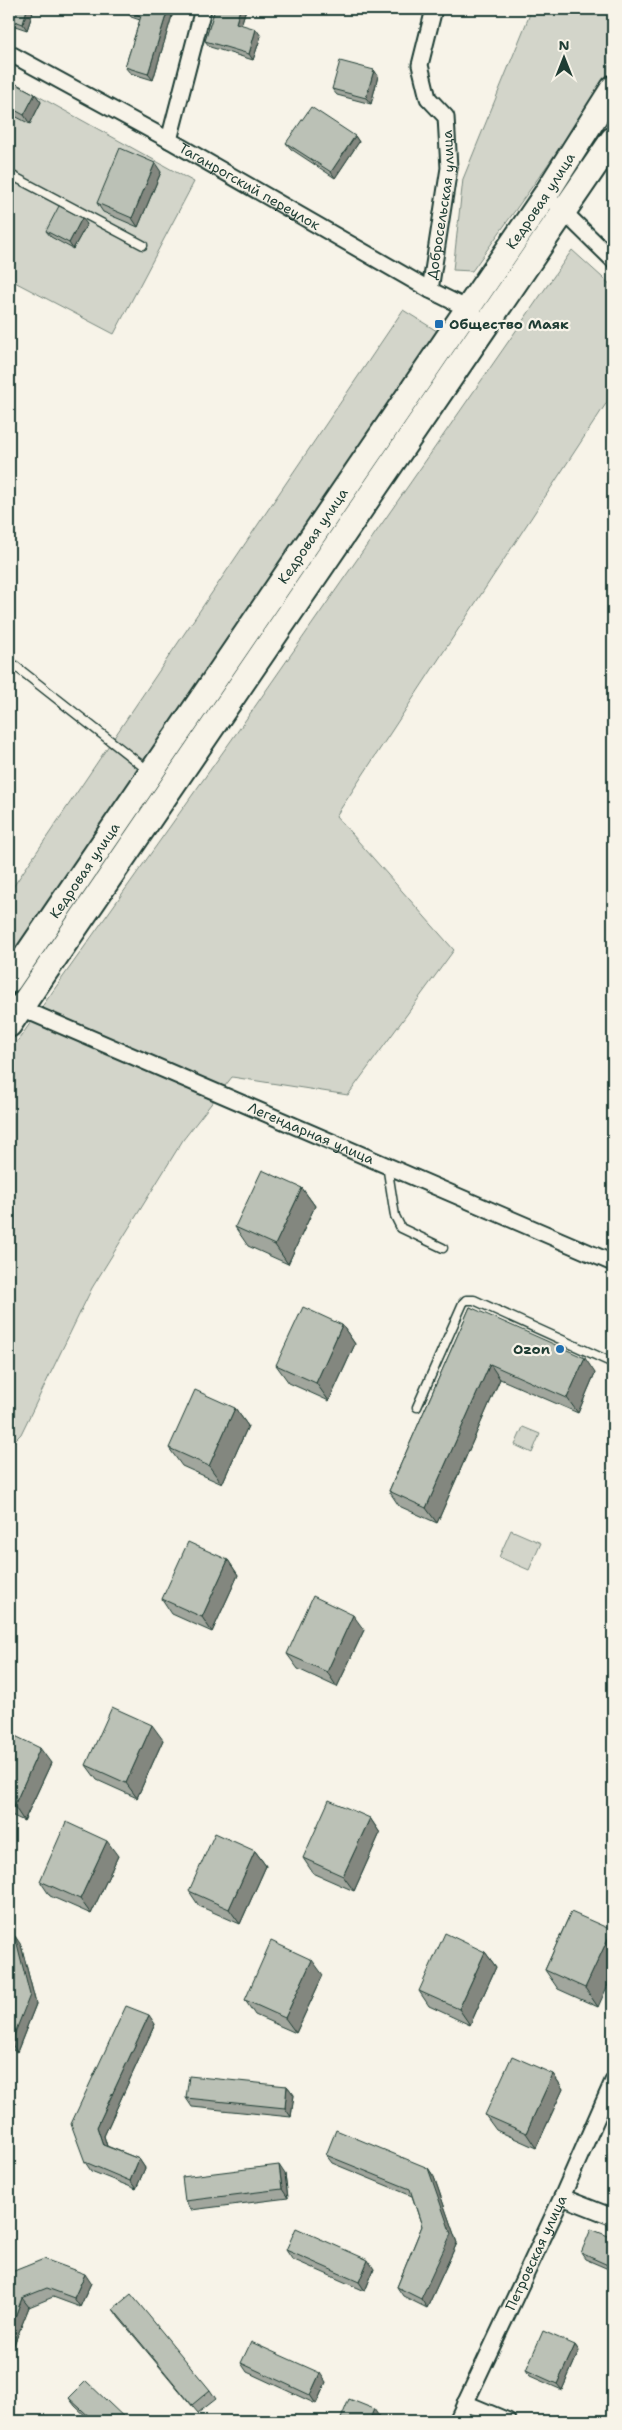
<svg xmlns="http://www.w3.org/2000/svg" width="622" height="2430" viewBox="0 0 622 2430" font-family="'Shantell Sans',sans-serif">
	<rect width="100%" height="100%" fill="#f7f3e8"/>
	<filter id="ink" filterUnits="userSpaceOnUse"><feTurbulence type="fractalNoise" baseFrequency=".02" numOctaves="2"/><feDisplacementMap in="SourceGraphic" scale="10" xChannelSelector="R" yChannelSelector="G"/><feConvolveMatrix kernelMatrix="1 2 1 2 8 2 1 2 1" color-interpolation-filters="sRGB"/></filter>
	<g filter="url(#ink)">
		<g fill="#d3d5ca" stroke="#79897f">
			<path d="M532,9H613V73L472,271L453,270L463,179Z"/>
			<path d="M9,80L194,182L114,334L9,279Z"/>
			<path d="M572,250L613,287V393L336,816L454,950L348,1095L232,1077L183,1140L92,1288L21,1434L9,1446V1053L240,728Z"/>
			<path d="M403,310L445,336L9,973V893Z"/>
			<path d="M523,1427L540,1434L532,1453L515,1445Z"/>
			<path d="M511,1530L541,1543L529,1570L499,1557Z"/>
		</g>
		<g fill="none" stroke-linecap="round" stroke-linejoin="round">
			<g stroke="#1f3d34" stroke-width="11">
				<g id="lane">
					<path d="M9,174L143,245"/>
					<path d="M9,661L150,772"/>
					<path d="M387,1165L395,1216L401,1228L443,1248"/>
					<path d="M417,1407L463,1303L466,1300H474L613,1363"/>
				</g>
			</g>
			<g stroke="#1f3d34" stroke-width="19">
				<g id="street">
					<path id="s1" d="M9,53L169,140L430,290L474,312"/>
					<path d="M169,140L203,9"/>
					<path d="M557,205L613,260"/>
					<path id="s2" d="M430,290L449,168L446,117L428,98L420,65L434,9"/>
					<path id="s3" d="M9,1003L613,1263"/>
					<path d="M562,2197L613,2217"/>
					<path d="M465,2403L508,2421"/>
					<path id="s4" d="M457,2421L562,2197L613,2081"/>
				</g>
			</g>
			<g stroke="#1f3d34" stroke-width="28">
				<g id="primary">
					<path id="s5" d="M9,981L546,194L613,88"/>
					<path d="M9,1025L613,139"/>
				</g>
			</g>
			<use href="#lane" stroke="#f7f3e8" stroke-width="8"/>
			<use href="#street" stroke="#f7f3e8" stroke-width="15"/>
			<use href="#primary" stroke="#f7f3e8" stroke-width="24"/>
		</g>
		<g fill="#a1a69d" stroke="#1f3d34">
			<path d="M9,9H34L27,30L9,24Z"/>
			<path d="M174,9L153,80L130,73L125,67L140,20L131,17L127,11Z"/>
			<path d="M215,9H246L241,25L261,36L253,60L210,47L205,41Z"/>
			<path d="M374,70L378,76L371,104L337,95L332,89Z"/>
			<path d="M9,80L35,94L41,102L30,124L9,113Z"/>
			<path d="M355,136L359,142L335,178L291,149L286,143Z"/>
			<path d="M161,172L138,227L103,212L97,203Z"/>
			<path d="M87,224L73,249L51,237L46,231Z"/>
			<path d="M302,1188L315,1206L288,1264L248,1246L235,1227Z"/>
			<path d="M470,1307L595,1373L578,1413L500,1379L437,1523L399,1506L389,1491Z"/>
			<path d="M342,1325L355,1344L329,1401L289,1383L276,1365Z"/>
			<path d="M235,1408L248,1426L222,1484L182,1466L169,1448Z"/>
			<path d="M228,1560L238,1575L212,1632L172,1614L162,1599Z"/>
			<path d="M364,1630L337,1687L298,1669L287,1654Z"/>
			<path d="M9,1733L51,1763L24,1821L9,1814Z"/>
			<path d="M163,1740L137,1798L97,1780L86,1765Z"/>
			<path d="M370,1818L380,1833L354,1891L313,1873L303,1858Z"/>
			<path d="M255,1851L266,1866L240,1924L199,1906L189,1891Z"/>
			<path d="M118,1856L91,1914L50,1896L40,1881Z"/>
			<path d="M571,1912L598,2007L558,1989L545,1970Z"/>
			<path d="M9,1934L21,1945L36,2004L17,2052L9,2048Z"/>
			<path d="M485,1952L496,1967L470,2025L429,2006L419,1991Z"/>
			<path d="M323,1975L296,2033L255,2015L245,2000Z"/>
			<path d="M155,2024L104,2136L107,2146L139,2159L145,2168L136,2189L91,2171L85,2162Z"/>
			<path d="M553,2074L563,2089L536,2148L496,2130L485,2115Z"/>
			<path d="M287,2086L294,2095L291,2117L192,2107L186,2098Z"/>
			<path d="M326,2155L428,2168L434,2177L457,2243L427,2308L403,2296L397,2287L422,2226L412,2196L332,2163Z"/>
			<path d="M285,2174L288,2198L191,2210L185,2201Z"/>
			<path d="M613,2238V2271L585,2259L581,2253Z"/>
			<path d="M286,2250L374,2269L365,2291L292,2259Z"/>
			<path d="M9,2273L91,2283L80,2307L53,2297L29,2307L9,2357Z"/>
			<path d="M113,2309L210,2390L216,2399L198,2413L119,2318Z"/>
			<path d="M575,2345L579,2351L562,2390L530,2376L526,2370Z"/>
			<path d="M241,2363L326,2382L316,2404L247,2372Z"/>
			<path d="M69,2398L128,2421H91L75,2406Z"/>
		</g>
		<g fill="#83877f" stroke="#1f3d34">
			<path d="M27,9H34L27,30L23,24Z"/>
			<path d="M168,9H174L153,80L148,74Z"/>
			<path d="M240,9H246L240,29L236,23Z"/>
			<path d="M256,29L261,36L253,60L249,54Z"/>
			<path d="M374,70L378,76L371,104L366,98Z"/>
			<path d="M35,94L41,102L30,124L24,115Z"/>
			<path d="M355,136L359,142L335,178L331,172Z"/>
			<path d="M155,163L161,172L138,227L132,218Z"/>
			<path d="M82,218L87,224L73,249L69,243Z"/>
			<path d="M302,1188L315,1206L288,1264L275,1245Z"/>
			<path d="M342,1325L355,1344L329,1401L316,1383Z"/>
			<path d="M585,1358L595,1373L578,1413L567,1398Z"/>
			<path d="M490,1364L500,1379L437,1523L426,1508Z"/>
			<path d="M235,1408L248,1426L222,1484L209,1466Z"/>
			<path d="M228,1560L238,1575L212,1632L202,1617Z"/>
			<path d="M353,1615L364,1630L337,1687L327,1672Z"/>
			<path d="M152,1725L163,1740L137,1798L126,1783Z"/>
			<path d="M40,1748L51,1763L24,1821L14,1806Z"/>
			<path d="M370,1818L380,1833L354,1891L343,1876Z"/>
			<path d="M107,1841L118,1856L91,1914L80,1899Z"/>
			<path d="M255,1851L266,1866L240,1924L229,1909Z"/>
			<path d="M612,1930L613,1933V1974L598,2007L585,1988Z"/>
			<path d="M15,1936L21,1945L36,2004L17,2052L11,2043Z"/>
			<path d="M485,1952L496,1967L470,2025L459,2009Z"/>
			<path d="M312,1960L323,1975L296,2033L285,2018Z"/>
			<path d="M149,2015L155,2024L104,2136L109,2153L103,2145L97,2127Z"/>
			<path d="M553,2074L563,2089L536,2148L526,2133Z"/>
			<path d="M287,2086L294,2095L291,2117L285,2108Z"/>
			<path d="M139,2159L145,2168L136,2189L130,2181Z"/>
			<path d="M279,2165L285,2174L288,2198L282,2189Z"/>
			<path d="M428,2168L434,2177L457,2243L427,2308L421,2299Z"/>
			<path d="M613,2258V2270L610,2266Z"/>
			<path d="M368,2260L374,2269L365,2291L359,2282Z"/>
			<path d="M85,2274L91,2283L80,2307L74,2298Z"/>
			<path d="M22,2298L29,2307L9,2357V2333Z"/>
			<path d="M575,2345L579,2351L562,2390L557,2384Z"/>
			<path d="M320,2373L326,2382L316,2404L310,2395Z"/>
			<path d="M374,2409L380,2418L378,2421H369Z"/>
		</g>
		<g fill="#bbc1b6" stroke="#1f3d34">
			<path d="M9,9H27L23,24L9,19Z"/>
			<path d="M128,9H168L148,74L125,67L141,16L127,11Z"/>
			<path d="M215,9H240L236,23L256,29L249,54L205,41Z"/>
			<path d="M340,61L374,70L366,98L332,89Z"/>
			<path d="M9,80L35,94L24,115L9,107Z"/>
			<path d="M311,107L355,136L331,172L286,143Z"/>
			<path d="M120,148L155,163L132,218L97,203Z"/>
			<path d="M59,206L82,218L69,243L46,231Z"/>
			<path d="M262,1170L302,1188L275,1245L235,1227Z"/>
			<path d="M303,1307L342,1325L316,1383L276,1365Z"/>
			<path d="M470,1307L585,1358L567,1398L490,1364L426,1508L389,1491Z"/>
			<path d="M195,1390L235,1408L209,1466L169,1448Z"/>
			<path d="M188,1542L228,1560L202,1617L162,1599Z"/>
			<path d="M313,1596L353,1615L327,1672L287,1654Z"/>
			<path d="M112,1707L152,1725L126,1783L86,1765Z"/>
			<path d="M9,1733L40,1748L14,1806L9,1804Z"/>
			<path d="M329,1800L370,1818L343,1876L303,1858Z"/>
			<path d="M66,1822L107,1841L80,1899L40,1881Z"/>
			<path d="M215,1833L255,1851L229,1909L189,1891Z"/>
			<path d="M571,1912L612,1930L585,1988L545,1970Z"/>
			<path d="M445,1933L485,1952L459,2009L419,1991Z"/>
			<path d="M9,1934L15,1936L30,1995L11,2043L9,2042Z"/>
			<path d="M271,1941L312,1960L285,2018L245,2000Z"/>
			<path d="M126,2006L149,2015L97,2127L103,2145L139,2159L130,2181L85,2162L71,2124Z"/>
			<path d="M512,2056L553,2074L526,2133L485,2115Z"/>
			<path d="M189,2076L287,2086L285,2108L186,2098Z"/>
			<path d="M336,2130L428,2168L451,2234L421,2299L397,2287L422,2226L410,2189L326,2155Z"/>
			<path d="M279,2165L282,2189L185,2201L182,2177Z"/>
			<path d="M296,2228L368,2260L359,2282L286,2250Z"/>
			<path d="M591,2229L613,2238V2258L610,2266L581,2253Z"/>
			<path d="M44,2259L85,2274L74,2298L47,2288L22,2298L9,2333V2273Z"/>
			<path d="M131,2294L210,2390L192,2405L113,2309Z"/>
			<path d="M543,2331L575,2345L557,2384L526,2370Z"/>
			<path d="M251,2342L320,2373L310,2395L241,2363Z"/>
			<path d="M86,2381L128,2421H94L69,2398Z"/>
			<path d="M349,2399L374,2409L369,2421H340Z"/>
		</g>
	</g>
	<g fill="#1f6fb2" stroke="#f7f3e8" stroke-width="2">
		<rect x="434" y="319" width="10" height="10" rx="2.5"/>
		<circle cx="560" cy="1349" r="5"/>
	</g>
	<g text-anchor="middle" dominant-baseline="central" stroke-width="4.5" stroke-linejoin="round" paint-order="stroke">
		<g font-size="14" fill="#1f3d34" stroke="#f7f3e8">
			<text stroke="none"><textPath href="#s1" startOffset="275">Таганрогский переулок</textPath></text>
			<text stroke="none"><textPath href="#s5" startOffset="944">Кедровая улица</textPath></text>
			<text stroke="none"><textPath href="#s2" startOffset="86">Добросельская улица</textPath></text>
			<text stroke="none"><textPath href="#s5" startOffset="539">Кедровая улица</textPath></text>
			<text stroke="none"><textPath href="#s5" startOffset="134">Кедровая улица</textPath></text>
			<text stroke="none"><textPath href="#s3" startOffset="329">Легендарная улица</textPath></text>
			<text stroke="none"><textPath href="#s4" startOffset="186">Петровская улица</textPath></text>
		</g>
		<g font-size="14" font-weight="bold" fill="#1f3d34" stroke="#f7f3e8" text-anchor="start">
			<text x="449" y="324">Общество Маяк</text>
			<text x="550" y="1349" text-anchor="end">Ozon</text>
		</g>
	</g>
	<rect width="622" height="2430" fill="none" stroke="#f7f3e8" stroke-width="30"/>
	<rect x="15" y="15" width="592" height="2400" fill="none" stroke="#1f3d34" stroke-width="2" filter="url(#ink)"/>
	<g transform="translate(564 58)" stroke="#f7f3e8" stroke-width="4" paint-order="stroke">
	<path d="M0-4L9 19L0 12L-9 19Z" fill="#1f3d34"/>
	<text y="-8" font-size="14" font-weight="bold" text-anchor="middle" fill="#1f3d34">N</text>
	</g>
</svg>
